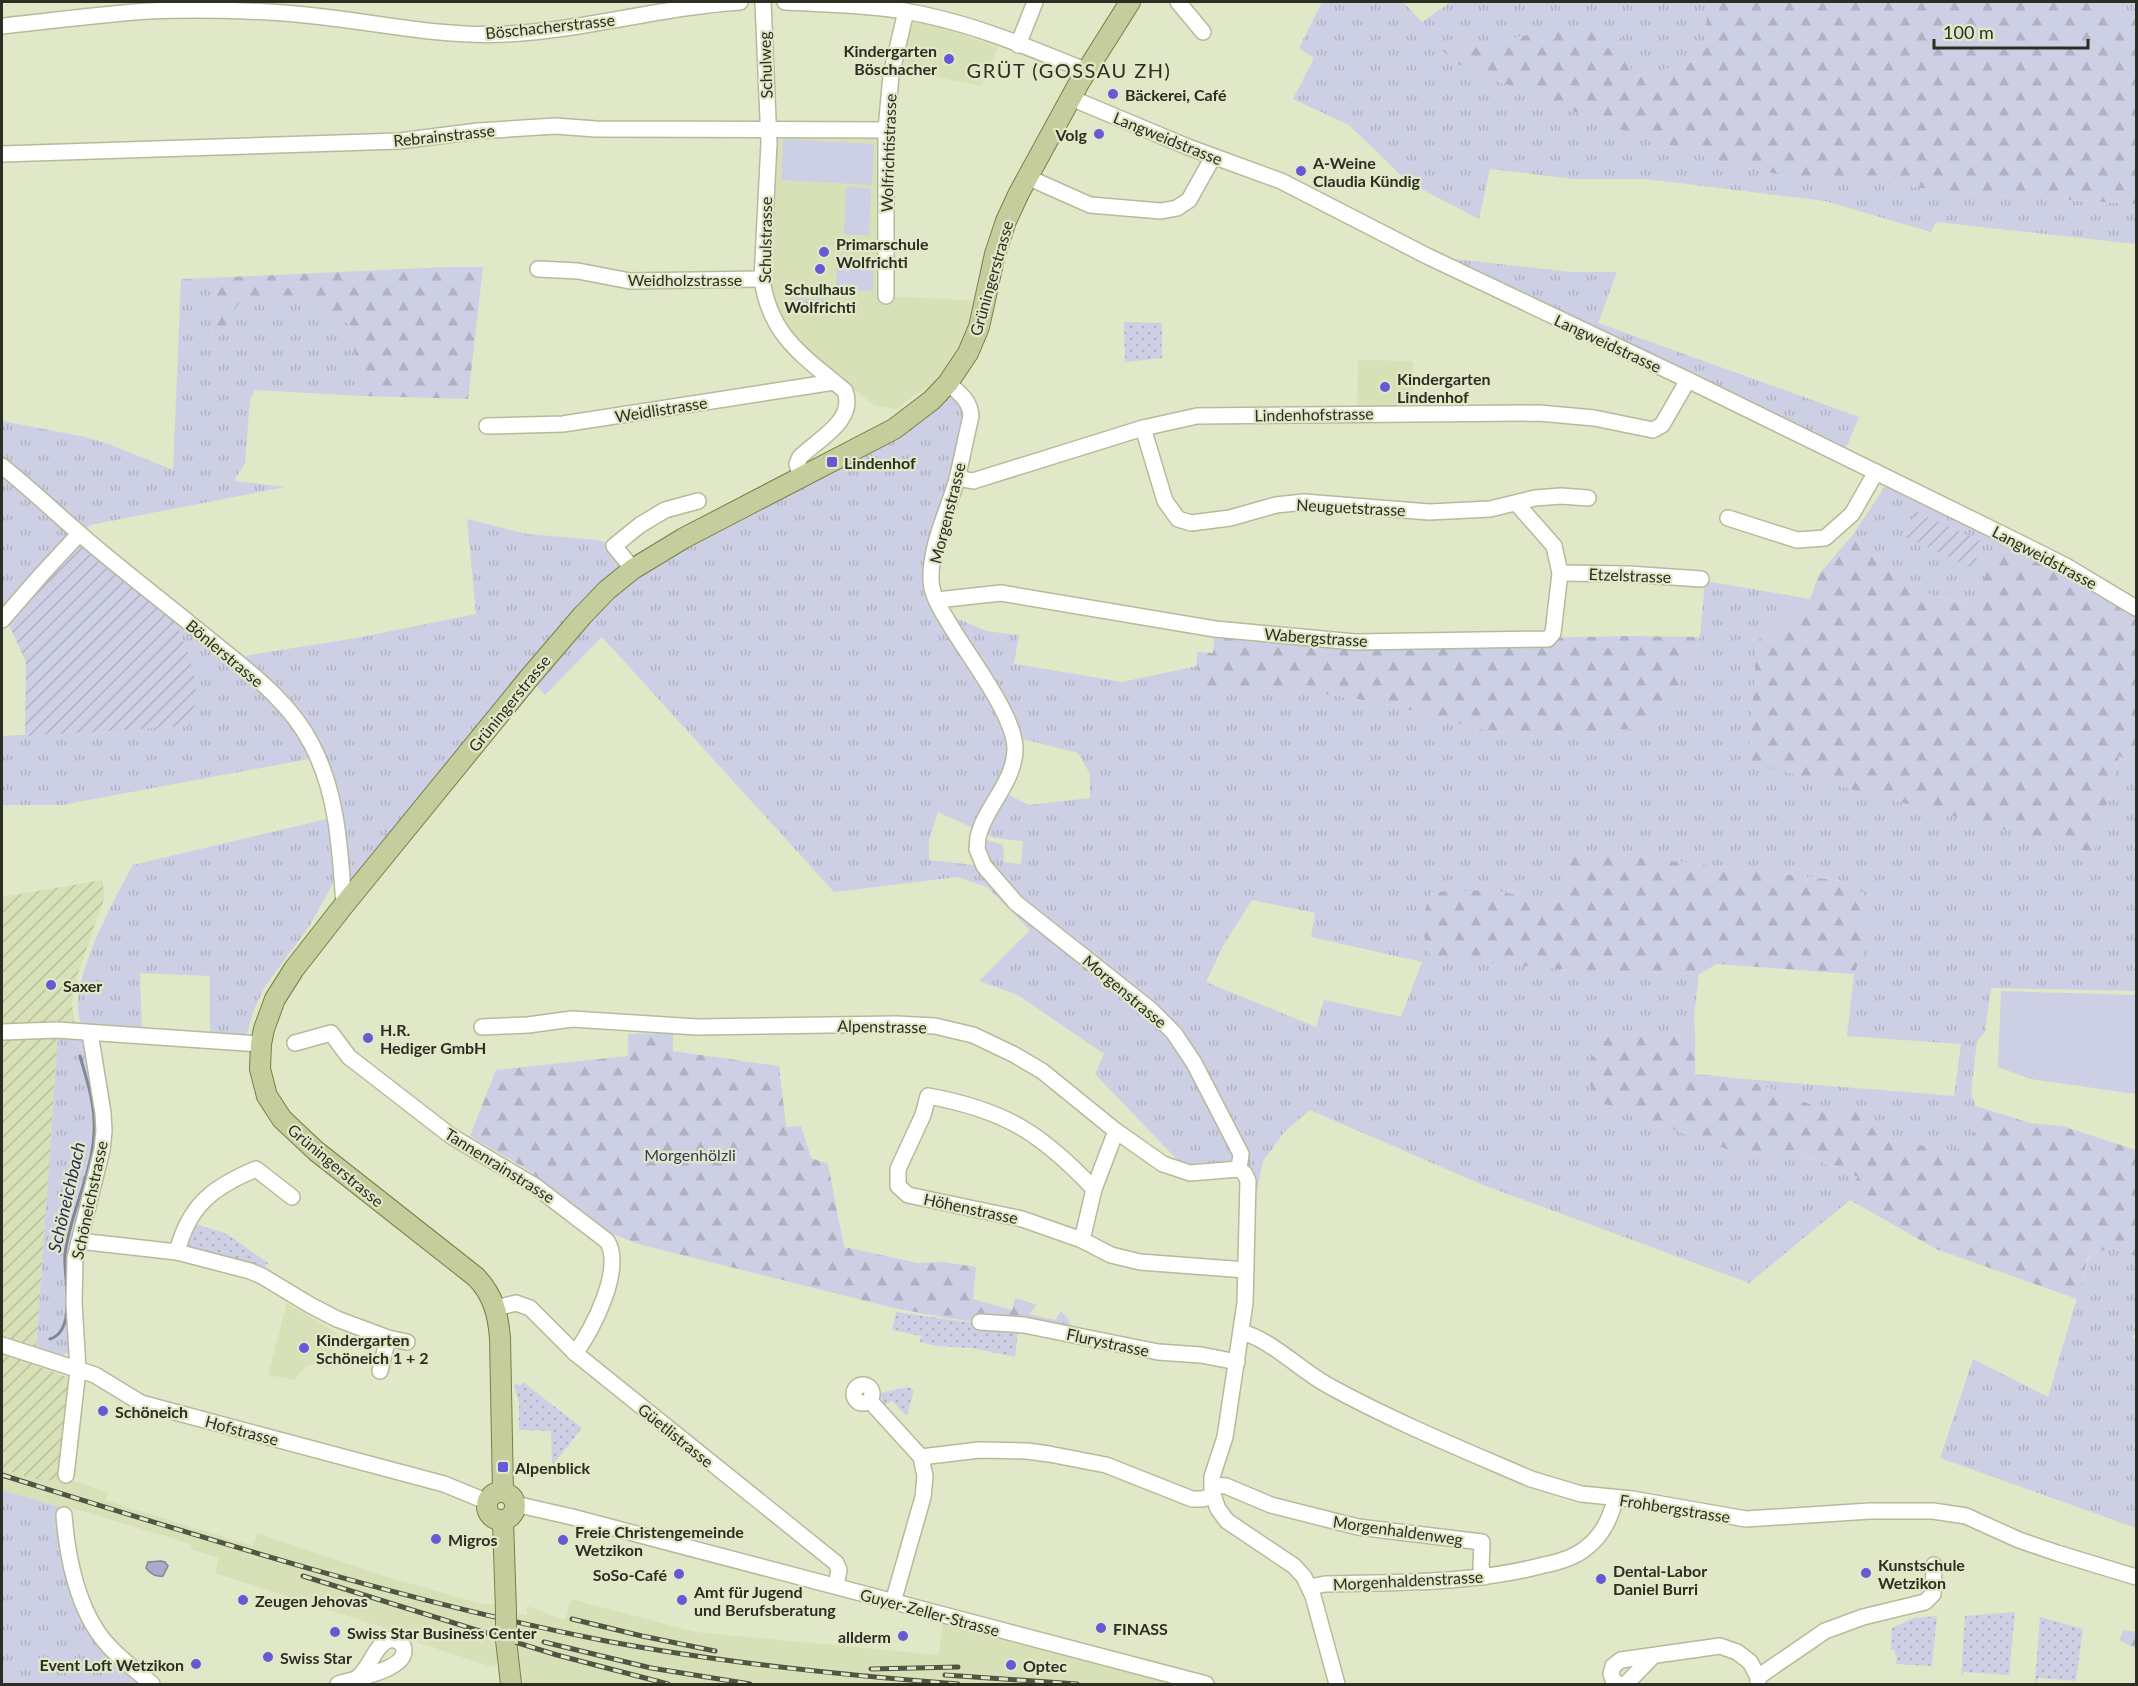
<svg xmlns="http://www.w3.org/2000/svg" width="2138" height="1686" viewBox="0 0 2138 1686" font-family="Lato,sans-serif">
	<defs>
		<pattern id="industrial-furrows" width="10" height="10" patternUnits="userSpaceOnUse" patternTransform="scale(1.5)"><rect width="10" height="10" fill="#d7e0b7"/><path d="M-1 1l2-2M0 10L10 0M9 11l2-2" fill="none" stroke="#b9c09d"/></pattern>
		<pattern id="grass-tufts" width="24" height="20" patternUnits="userSpaceOnUse" patternTransform="scale(1.5)"><rect width="24" height="20" fill="#cdcfe5"/><path d="M3 7l-1-3M5 7V3M7 7l1-3M15 17l-1-3M17 17v-4M19 17l1-3" fill="none" stroke="#b0b2c4"/></pattern>
		<pattern id="forest-firs" width="22" height="20" patternUnits="userSpaceOnUse" patternTransform="scale(1.5)"><rect width="22" height="20" fill="#cdcfe5"/><path d="M5 1l3.5 6h-7zM16 11l3.5 6h-7z" fill="#b0b2c4"/></pattern>
		<pattern id="park-dots" width="8" height="8" patternUnits="userSpaceOnUse" patternTransform="scale(1.5)"><rect width="8" height="8" fill="#cdcfe5"/><path d="M2 2h.1M6 6h.1" fill="none" stroke="#b0b2c4" stroke-width="1.8" stroke-linecap="round"/></pattern>
		<pattern id="garden-furrows" width="10" height="10" patternUnits="userSpaceOnUse" patternTransform="scale(1.5)"><rect width="10" height="10" fill="#cdcfe5"/><path d="M-1 1l2-2M0 10L10 0M9 11l2-2" fill="none" stroke="#b0b2c4"/></pattern>
	</defs>
	<rect width="100%" height="100%" fill="#e1e8c7"/>
	<g fill="#d7e0b7">
		<path d="M911,20L949,30L998,47L981,86L902,70Z"/>
		<path d="M768,129L886,130V296L985,301L932,400L923,390L896,409L875,406L849,386L834,382L770,312Z"/>
		<path d="M1358,360L1413,361V413L1357,414Z"/>
		<path d="M287,1303L337,1333L328,1368L311,1364L301,1371L295,1380L268,1375Z"/>
		<path d="M2,1469L45,1482L51,1480L64,1483L65,1478L108,1493L105,1500L253,1546L257,1533L384,1576L482,1604H496V1608L527,1616V1606L565,1620L571,1599L695,1632L939,1655L943,1621L1179,1684H521L518,1669L497,1660L495,1668L402,1637L397,1634V1632L215,1573L219,1558L190,1549L191,1544L69,1507L68,1509L57,1507L2,1490Z"/>
	</g>
	<path fill="url(#industrial-furrows)" d="M102,880L105,896L79,970L72,1004L75,1027L90,1030L83,1040L80,1038L58,1036L36,1351L31,1364L67,1377L69,1382V1420L61,1481L64,1483L51,1480L45,1482L2,1469V897Z"/>
	<g fill="url(#grass-tufts)" fill-rule="evenodd">
		<path d="M1322,2H1403L1422,22L1451,2H1709L1701,60L1634,77L1472,47L1442,50L1470,70L1618,129L1724,162L1784,176H1847L1947,192L2136,204V244L1936,222L1931,232L1825,201L1646,179H1575L1490,169L1479,219L1408,182L1349,125L1293,99L1314,58L1299,48Z"/>
		<path d="M2106,2H2136V17L2104,10Z"/>
		<path d="M1427,256L1570,272H1617L1598,323L1859,417L1843,455Z"/>
		<path d="M210,278L213,346L241,298L315,303L349,324L363,396L255,390L250,399L245,463L234,481L285,487L90,525L2,616V421L81,436L109,444L173,470L181,279Z"/>
		<path d="M948,383L971,407L931,580L942,612L986,631L1019,635L1014,664L1122,682L1197,666V686L1280,689L1340,696L1396,706L1469,727L1526,736L1653,727L1671,702L1700,637L1705,581L1810,599L1757,641L2094,852L2119,756L2136,764V991L1991,988L1985,1032L1977,1041L1971,1093L1976,1106L1973,1136L1956,1151L1881,1139L1864,1106L1833,1113L1745,1079L1954,1096L1961,1044L1847,1036L1854,974L1864,949L1852,882L1568,849L1564,903L1490,890L1561,969L1699,974L1694,1017L1695,1034L1609,1036L1600,1102L1745,1156L1791,1150L1858,1177L1849,1189L1850,1200L1749,1283L1483,1185L1310,1110L1285,1131L1263,1161L1256,1196L1247,1193L1245,1174L1190,1173L1095,1074L1104,1054L1018,995L979,981L1030,930L987,887L958,877L834,892L602,637L545,695L529,678L344,905L341,851L314,758L62,805H2V736L190,726C202,679 187,652 171,608L237,661L249,655L362,637L476,614L467,519L527,534L598,540L614,546L627,559L680,528L798,467L800,477ZM1015,737L1078,753L1090,774V798L1029,805L1001,791ZM938,812L995,838L1023,841L1021,864L1004,862L1003,845L978,837L983,866L929,860V840ZM1252,900L1315,913L1311,937L1422,962L1401,1017L1324,1000L1316,1027L1206,982L1223,946Z"/>
		<path d="M1890,479L2000,533L1975,606L1912,589L1852,536Z"/>
		<path d="M331,818L337,876L310,925L264,988L253,1012L246,1037L210,1038V976L140,973L142,1033L83,1026C61,994 116,896 133,865Z"/>
		<path d="M58,1036L80,1038L86,1043L100,1138L73,1248L70,1352L58,1357L36,1351Z"/>
		<path d="M2116,1248L2136,1257V1333L2132,1337L2136,1340V1528L1940,1458L1973,1359L2048,1397L2089,1257L2093,1252Z"/>
		<path d="M2,1490L59,1507V1516L77,1599L146,1684H2Z"/>
	</g>
	<g fill="url(#forest-firs)">
		<path d="M1709,2H2106L2104,10L2136,17V204L1947,192L1847,176H1784L1724,162L1618,129L1470,70L1456,63L1442,50L1472,47L1541,32L1618,28L1634,77L1701,60Z"/>
		<path d="M447,267H483L468,399L363,396L349,324L315,303L241,299L213,347L210,278Z"/>
		<path d="M2000,533L2136,608V764L2119,756L2094,853L1748,762L1757,641L1810,599L1819,574L1852,536L1912,589L1974,606Z"/>
		<path d="M1215,629L1355,642L1628,636L1700,637L1671,702L1654,727L1526,736L1469,727L1396,706L1340,696L1280,689L1197,687V652L1213,653Z"/>
		<path d="M1568,849L1852,882L1871,902L1864,949L1854,974L1717,964L1699,974L1561,969L1431,958C1420,929 1421,921 1431,892L1490,890L1564,903Z"/>
		<path d="M673,1033V1051L779,1066L786,1127L801,1126L811,1158L828,1164L844,1247L918,1263L943,1262L976,1267L973,1299L1012,1310L1015,1298L1037,1305L1029,1314L1055,1320L1061,1311L1068,1319L1074,1335L947,1318L894,1308L638,1244L613,1234L525,1168L470,1136L496,1070L628,1056V1034Z"/>
		<path d="M1695,1034V1074L1745,1079L1833,1113L1865,1106L1881,1139L1956,1151L1973,1136L1976,1106L2030,1123L2062,1126L2136,1150V1257L2116,1248L2093,1252L2088,1257L2077,1299L1936,1249L1850,1200L1849,1189L1858,1177L1792,1150L1745,1156L1600,1102L1588,1082L1591,1059L1609,1036Z"/>
		<path d="M2124,1630L2136,1632V1649L2119,1640Z"/>
	</g>
	<g fill="url(#park-dots)">
		<path d="M790,298L824,299V308L806,307L805,313H790Z"/>
		<path d="M1124,322L1162,323V358L1125,362Z"/>
		<path d="M190,1222L227,1234L268,1263L262,1270L194,1252C184,1243 187,1234 190,1222Z"/>
		<path d="M896,1312L1018,1329L1015,1357L972,1348L936,1346L920,1342L921,1336L892,1330Z"/>
		<path d="M523,1382L582,1428L552,1466L551,1431L519,1430V1402L514,1386L516,1383L520,1386Z"/>
		<path d="M909,1387L914,1390L907,1416L892,1401L884,1405L880,1393Z"/>
		<path d="M2015,1612L2009,1675L1964,1672L1961,1677L1965,1616Z"/>
		<path d="M1937,1616L1932,1666L1896,1664L1897,1655H1895V1651L1891,1649L1892,1628L1914,1618Z"/>
		<path d="M2040,1617L2083,1629L2076,1681L2038,1678L2037,1684H2035Z"/>
	</g>
	<g fill="url(#garden-furrows)">
		<path d="M1915,511L1984,543L1972,568L1904,536Z"/>
		<path d="M79,534L171,608L190,659L195,680L196,698L190,726L25,736L26,662L5,616Z"/>
	</g>
	<g fill="#cdcfe5">
		<path d="M783,139L874,144L872,185L781,180Z"/>
		<path d="M846,187L871,188L869,235H844Z"/>
		<path d="M837,256L874,257L873,291L836,290Z"/>
		<path d="M2001,991L2136,995V1094L2030,1079L1998,1067Z"/>
	</g>
	<path fill="#a9abcb" stroke="#838698" stroke-width="1.5" d="M161,1561L165,1562L168,1566L163,1576C155,1577 151,1574 146,1568L148,1562Z"/>
	<g fill="none" stroke-linecap="round" stroke-linejoin="round">
		<path stroke="#838698" stroke-width="3" d="M50,1339C78,1330 63,1277 65,1254C70,1213 92,1175 94,1133C96,1106 87,1081 80,1056"/>
		<g stroke="#b4bb9b" stroke-width="18">
			<g id="minor">
				<path d="M763,2L769,143L762,279C770,337 804,356 845,391C856,421 818,439 800,457L797,464L801,478"/>
				<path d="M785,2C824,4 865,4 904,11C967,21 1028,47 1087,71"/>
				<path d="M1178,2L1203,32"/>
				<path d="M2,26C51,21 101,14 150,11C189,9 229,10 268,12C348,15 426,38 507,34C585,30 661,7 740,2"/>
				<path d="M1018,45L1035,2"/>
				<path d="M1071,98L1188,147L1281,181L1427,256L1688,380L2000,533L2066,566L2136,608"/>
				<path d="M2,154L399,141L478,131L555,126L596,129L886,130"/>
				<path d="M1027,177L1090,205L1161,211L1177,208L1189,200L1213,157"/>
				<path d="M538,269L578,271L630,281L762,279"/>
				<path d="M886,296V130L891,75L906,11"/>
				<path d="M948,383C959,393 970,400 971,416C966,437 962,458 957,479C948,511 930,545 931,580C931,593 939,607 946,618C964,651 1016,715 1015,750C1014,783 985,807 978,837L977,849L984,866L1016,903L1151,1010L1174,1033L1194,1063L1241,1154L1239,1169"/>
				<path d="M487,426L563,424L834,382"/>
				<path d="M1143,428L1165,501L1178,519L1191,523L1230,518L1276,505L1304,502L1429,512L1490,509L1535,498L1561,496L1588,498"/>
				<path d="M2,466C37,494 69,526 105,555C141,585 179,614 215,644C251,673 291,703 312,745C338,795 340,851 344,905"/>
				<path d="M957,478L973,481L1143,428L1197,416L1539,413L1594,418L1653,430L1662,425L1688,380"/>
				<path d="M1728,518L1797,540L1825,538L1852,514L1876,472"/>
				<path d="M633,569L614,546L640,525L665,510L698,501"/>
				<path d="M1560,573L1628,574L1701,579"/>
				<path d="M937,600L1001,593L1215,629L1355,642L1548,639L1553,633L1560,573L1554,546L1517,504"/>
				<path d="M2,620L42,574L79,534"/>
				<path d="M482,1027L528,1025L572,1019L697,1027L896,1024L935,1026L973,1035L1013,1054L1042,1071L1116,1131L1163,1164L1190,1173L1239,1169"/>
				<path d="M2,1032L57,1030L261,1044"/>
				<path d="M295,1043L331,1033L349,1057L451,1136L535,1186L607,1241C624,1268 593,1330 575,1353"/>
				<path d="M1239,1169L1245,1174L1248,1181L1245,1303L1225,1437L1212,1477V1492L1218,1509L1227,1521L1294,1566L1304,1577L1313,1596L1337,1684"/>
				<path d="M1094,1189C1041,1133 1005,1110 928,1096L923,1115L898,1169V1186L908,1195L1022,1219L1082,1240L1111,1255L1140,1262L1246,1270"/>
				<path d="M1082,1240L1094,1189L1116,1131"/>
				<path d="M79,1241L177,1252L250,1271L262,1276L310,1305L337,1319L388,1338L407,1342"/>
				<path d="M177,1252C189,1205 213,1187 256,1169L292,1197"/>
				<path d="M496,1308L516,1303L530,1308L575,1353L836,1563L839,1570L836,1586"/>
				<path d="M980,1322L1024,1325L1158,1352L1201,1355L1237,1362"/>
				<path d="M1241,1332C1271,1339 1302,1372 1331,1387C1395,1422 1464,1450 1531,1479L1581,1494L1632,1499L1746,1519L1870,1511H1933L1966,1516L2019,1540L2057,1553L2136,1577"/>
				<path d="M2,1345L95,1375L141,1403L444,1484L488,1502"/>
				<path d="M380,1371L388,1338"/>
				<circle cx="863" cy="1394" r="9"/>
				<path d="M870,1401L921,1457L925,1476L923,1497L893,1602"/>
				<path d="M921,1457L979,1450L1027,1451L1049,1454L1106,1465L1192,1499H1202L1213,1496"/>
				<path d="M66,1475L78,1370L74,1303L75,1258L102,1150L104,1131L103,1113L90,1033"/>
				<path d="M1212,1485L1226,1486L1271,1505L1358,1527L1482,1542L1481,1567L1484,1577"/>
				<path d="M515,1504L572,1517L1206,1684"/>
				<path d="M64,1515C67,1557 78,1612 107,1644C120,1659 137,1671 152,1684"/>
				<path d="M1310,1587L1325,1584C1398,1582 1472,1584 1544,1565C1559,1562 1574,1558 1586,1548C1603,1535 1610,1518 1616,1498"/>
				<path d="M1758,1677L1825,1631L1863,1617L1925,1602L1933,1594L1934,1565"/>
				<path d="M338,1684C354,1679 404,1670 404,1651C404,1644 399,1641 392,1639C375,1642 371,1668 357,1678"/>
				<path d="M1619,1684L1614,1682L1611,1674L1613,1666L1621,1660L1720,1646L1737,1652L1750,1662L1758,1677V1684"/>
				<path d="M1626,1684L1653,1656"/>
			</g>
		</g>
		<g stroke="#758045" stroke-width="22">
			<g id="major">
				<circle cx="501" cy="1506" r="14"/>
				<path d="M503,1492L500,1338C498,1313 493,1295 476,1277L316,1151L282,1119L267,1096L260,1069L261,1044L264,1029L275,999L294,969L344,905L529,678L582,616L607,590L633,569L684,538L894,429L932,400L948,383L968,353L979,327L995,254L1006,221L1019,193L1079,83L1130,2"/>
				<path d="M503,1520L506,1611"/>
				<path d="M506,1640L511,1684"/>
			</g>
		</g>
		<use href="#minor" stroke="#fff" stroke-width="15"/>
		<use href="#major" stroke="#c4cd9b" stroke-width="20"/>
		<g stroke="#515544" stroke-width="5">
			<g id="rail">
				<path d="M2,1475C201,1537 401,1601 606,1641C723,1663 840,1675 958,1684"/>
				<path d="M303,1576L557,1655L668,1684"/>
				<path d="M572,1619L642,1636L715,1651"/>
				<path d="M544,1642L651,1668L750,1684"/>
				<path d="M871,1669L958,1667"/>
				<path d="M945,1675L1077,1684"/>
			</g>
		</g>
		<use href="#rail" stroke="#e1e8c7" stroke-width="3" stroke-dasharray="9" stroke-linecap="butt"/>
		<g stroke="#758045" stroke-width="22" stroke-linecap="butt">
			<path id="major-bridge" d="M506,1611V1640"/>
		</g>
		<use href="#major-bridge" stroke="#c4cd9b" stroke-width="20"/>
	</g>
	<g fill="#645ad4" stroke="#e1e8c7" stroke-width="2">
		<circle cx="949" cy="59" r="6"/>
		<circle cx="1113" cy="94" r="6"/>
		<circle cx="1099" cy="134" r="6"/>
		<circle cx="1301" cy="171" r="6"/>
		<circle cx="824" cy="252" r="6"/>
		<circle cx="820" cy="269" r="6"/>
		<circle cx="1385" cy="387" r="6"/>
		<rect x="826" y="456" width="12" height="12" rx="3"/>
		<circle cx="51" cy="985" r="6"/>
		<circle cx="368" cy="1038" r="6"/>
		<circle cx="304" cy="1348" r="6"/>
		<circle cx="103" cy="1411" r="6"/>
		<rect x="497" y="1461" width="12" height="12" rx="3"/>
		<circle cx="436" cy="1539" r="6"/>
		<circle cx="563" cy="1540" r="6"/>
		<circle cx="1866" cy="1573" r="6"/>
		<circle cx="679" cy="1574" r="6"/>
		<circle cx="1601" cy="1579" r="6"/>
		<circle cx="243" cy="1600" r="6"/>
		<circle cx="682" cy="1600" r="6"/>
		<circle cx="1101" cy="1628" r="6"/>
		<circle cx="335" cy="1632" r="6"/>
		<circle cx="903" cy="1636" r="6"/>
		<circle cx="268" cy="1657" r="6"/>
		<circle cx="196" cy="1664" r="6"/>
		<circle cx="1011" cy="1665" r="6"/>
	</g>
	<g text-anchor="middle" dominant-baseline="central" stroke-width="4.5" stroke-linejoin="round" paint-order="stroke">
		<g font-size="16" fill="#2b2e21" stroke="#e1e8c7">
			<text transform="translate(550 26) rotate(-6)">Böschacherstrasse</text>
			<text transform="translate(765 65) rotate(-92)">Schulweg</text>
			<text transform="translate(444 135) rotate(-6)">Rebrainstrasse</text>
			<text transform="translate(1168 138) rotate(22)">Langweidstrasse</text>
			<text transform="translate(888 153) rotate(-88)">Wolfrichtistrasse</text>
			<text transform="translate(765 240) rotate(-89)">Schulstrasse</text>
			<text transform="translate(991 278) rotate(-74)">Grüningerstrasse</text>
			<text x="685" y="279">Weidholzstrasse</text>
			<text transform="translate(1608 343) rotate(25)">Langweidstrasse</text>
			<text transform="translate(661 409) rotate(-9)">Weidlistrasse</text>
			<text transform="translate(1314 414) rotate(-1)">Lindenhofstrasse</text>
			<text transform="translate(1351 507) rotate(3)">Neuguetstrasse</text>
			<text transform="translate(947 513) rotate(-76)">Morgenstrasse</text>
			<text transform="translate(2045 557) rotate(28)">Langweidstrasse</text>
			<text transform="translate(1630 575) rotate(2)">Etzelstrasse</text>
			<text transform="translate(1316 637) rotate(4)">Wabergstrasse</text>
			<text transform="translate(225 653) rotate(40)">Bönlerstrasse</text>
			<text transform="translate(509 703) rotate(-51)">Grüningerstrasse</text>
			<text transform="translate(1125 991) rotate(40)">Morgenstrasse</text>
			<text transform="translate(882 1026) rotate(1)">Alpenstrasse</text>
			<text transform="translate(336 1165) rotate(40)">Grüningerstrasse</text>
			<text transform="translate(500 1165) rotate(32)">Tannenrainstrasse</text>
			<text transform="translate(89 1200) rotate(-78)">Schöneichstrasse</text>
			<text transform="translate(971 1208) rotate(12)">Höhenstrasse</text>
			<text transform="translate(1108 1342) rotate(12)">Flurystrasse</text>
			<text transform="translate(242 1430) rotate(15)">Hofstrasse</text>
			<text transform="translate(676 1435) rotate(39)">Güetlistrasse</text>
			<text transform="translate(1675 1508) rotate(9)">Frohbergstrasse</text>
			<text transform="translate(1398 1530) rotate(8)">Morgenhaldenweg</text>
			<text transform="translate(1408 1580) rotate(-3)">Morgenhaldenstrasse</text>
			<text transform="translate(930 1612) rotate(15)">Guyer-Zeller-Strasse</text>
		</g>
		<g font-size="16" font-weight="bold" fill="#2b2e21" stroke="#e1e8c7" text-anchor="start">
			<text x="937" y="50" text-anchor="end">Kindergarten<tspan x="937" dy="18">Böschacher</tspan></text>
			<text x="1125" y="94">Bäckerei, Café</text>
			<text x="1087" y="134" text-anchor="end">Volg</text>
			<text x="1313" y="162">A-Weine<tspan x="1313" dy="18">Claudia Kündig</tspan></text>
			<text x="836" y="243">Primarschule<tspan x="836" dy="18">Wolfrichti</tspan></text>
			<text x="820" y="288" text-anchor="middle">Schulhaus<tspan x="820" dy="18">Wolfrichti</tspan></text>
			<text x="1397" y="378">Kindergarten<tspan x="1397" dy="18">Lindenhof</tspan></text>
			<text x="844" y="462">Lindenhof</text>
			<text x="63" y="985">Saxer</text>
			<text x="380" y="1029">H.R.<tspan x="380" dy="18">Hediger GmbH</tspan></text>
			<text x="316" y="1339">Kindergarten<tspan x="316" dy="18">Schöneich 1 + 2</tspan></text>
			<text x="115" y="1411">Schöneich</text>
			<text x="515" y="1467">Alpenblick</text>
			<text x="575" y="1531">Freie Christengemeinde<tspan x="575" dy="18">Wetzikon</tspan></text>
			<text x="448" y="1539">Migros</text>
			<text x="1878" y="1564">Kunstschule<tspan x="1878" dy="18">Wetzikon</tspan></text>
			<text x="1613" y="1570">Dental-Labor<tspan x="1613" dy="18">Daniel Burri</tspan></text>
			<text x="667" y="1574" text-anchor="end">SoSo-Café</text>
			<text x="694" y="1591">Amt für Jugend<tspan x="694" dy="18">und Berufsberatung</tspan></text>
			<text x="255" y="1600">Zeugen Jehovas</text>
			<text x="1113" y="1628">FINASS</text>
			<text x="347" y="1632">Swiss Star Business Center</text>
			<text x="891" y="1636" text-anchor="end">allderm</text>
			<text x="280" y="1657">Swiss Star</text>
			<text x="184" y="1664" text-anchor="end">Event Loft Wetzikon</text>
			<text x="1023" y="1665">Optec</text>
		</g>
		<g font-size="16" fill="#363561" stroke="#e1e8c7">
			<text x="690" y="1154">Morgenhölzli</text>
		</g>
		<g font-size="18" font-style="italic" fill="#2f2e59" stroke="#e1e8c7">
			<text transform="translate(66 1197) rotate(-77)">Schöneichbach</text>
		</g>
		<g font-size="20" letter-spacing="1.5" fill="#2b2e21" stroke="#e1e8c7">
			<text x="1069" y="70">GRÜT (GOSSAU ZH)</text>
		</g>
	</g>
	<rect width="2138" height="1686" fill="none" stroke="#2b2e21" stroke-width="6"/>
	<path d="M1934 39v9h154v-9" fill="none" stroke="#2b2e21" stroke-width="3"/>
	<text x="1943" y="39" font-size="18" fill="#2b2e21" stroke="#e1e8c7" stroke-width="4.5" paint-order="stroke">100 m</text>
</svg>
